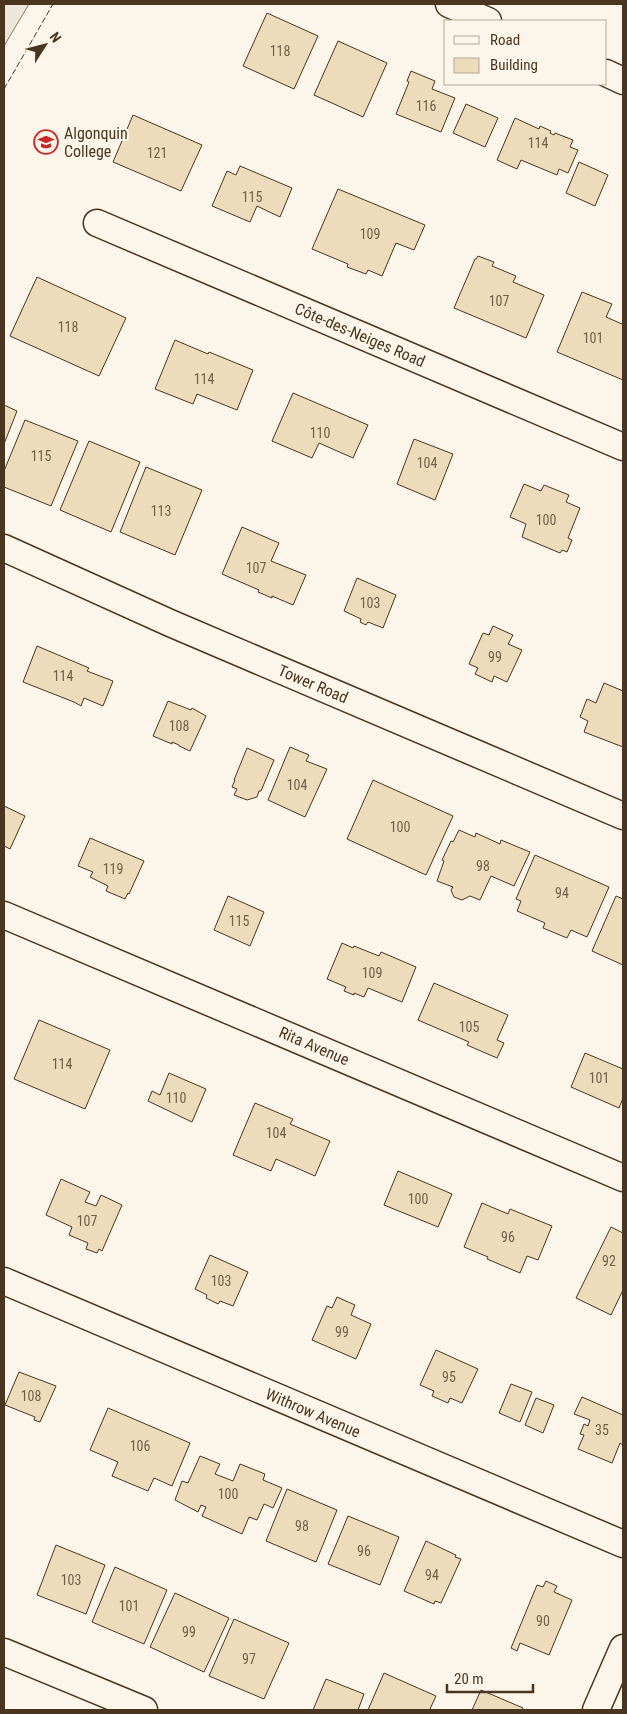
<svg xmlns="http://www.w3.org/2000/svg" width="627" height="1714" viewBox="0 0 627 1714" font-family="'Roboto Condensed',sans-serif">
	<rect width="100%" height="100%" fill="#fbf6e9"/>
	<path fill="#ede6d9" stroke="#887966" d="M4,4H29L4,46Z"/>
	<g fill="#ecdcbc" stroke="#4a3520">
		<path d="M267,13L318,36L294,89L243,66Z"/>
		<path d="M338,41L387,63L363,117L314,95Z"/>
		<path d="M411,71L435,81L432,89L455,98L441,132L396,114L409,82L407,81Z"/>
		<path d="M466,104L498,118L485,147L453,133Z"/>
		<path d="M133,115L202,145L181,191L113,162Z"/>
		<path d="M515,118L539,129L540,126L551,131L550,133L554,135L555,133L573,140L570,147L578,150L568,173L559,169L557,175L521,160L517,169L497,160Z"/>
		<path d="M579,162L608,175L595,206L566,193Z"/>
		<path d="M240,166L292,188L280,217L257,206L250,222L212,206L227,171L236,175Z"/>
		<path d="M338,189L425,225L414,250L396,243L382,276L368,270L366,274L347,267L348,264L312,249Z"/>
		<path d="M478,256L494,262L492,266L516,276L513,282L544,295L526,338L454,308L475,259H476Z"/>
		<path d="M37,277L126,318L99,376L10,336Z"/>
		<path d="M582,292L612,304L606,317L622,324L623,321V380L557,352Z"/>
		<path d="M175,340L208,354L209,352L253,370L237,410L197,394L193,404L155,389Z"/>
		<path d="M293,393L368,425L353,458L319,443L312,458L272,441Z"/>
		<path d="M4,405L17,411L4,444Z"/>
		<path d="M25,420L78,441L51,506L4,487V471Z"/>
		<path d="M414,439L453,454L435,500L397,484Z"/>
		<path d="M89,441L140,462L111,532L60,510Z"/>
		<path d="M146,467L202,490L175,555L120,532Z"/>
		<path d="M524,484L541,491L544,485L569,495L566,502L580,508L568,538L572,540L567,552L562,550L560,553L522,537L526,524L510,517Z"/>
		<path d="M242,527L279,543L271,561L306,575L293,605L272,596V598L258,592L259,590L222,574Z"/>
		<path d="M357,578L396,595L383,628L368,622L366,625L360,622L361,619L344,611Z"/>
		<path d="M493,626L513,635L508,644L522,650L507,682L494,676L492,682L475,674L478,668L469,664L483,633L489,635Z"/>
		<path d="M37,646L89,668L87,671L113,681L103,706L84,698L81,706L74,702L23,682Z"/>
		<path d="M604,683L623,691V747L584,732L588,721L580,717L587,699L596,703Z"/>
		<path d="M168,701L191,710L192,708L206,716L190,751L179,746V745L172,742V744L153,736Z"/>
		<path d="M290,747L309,755L306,761L327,769L305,817L268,800Z"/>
		<path d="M247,748L274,760L261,791H259L257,797L247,800L234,795L237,789L232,787L235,780H234Z"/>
		<path d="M373,780L453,816L426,875L347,839Z"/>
		<path d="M4,806L25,816L10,849L4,846Z"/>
		<path d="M459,830L475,837L476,833L500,844L501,840L530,852L514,886L491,876L480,900L470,896L462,900L454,897L451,890L453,887L437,881L444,861L442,860L451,841L453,842Z"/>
		<path d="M90,838L144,861L129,894L128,893L125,899L106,891L108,886L90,877L93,872L78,866Z"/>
		<path d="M535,855L609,887L587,937L571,930L567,938L543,928L545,923L517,911L521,901L516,899Z"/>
		<path d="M228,896L264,912L250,946L214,930Z"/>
		<path d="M616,896L623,899V965L592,951Z"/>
		<path d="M342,943L353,948L354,946L379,956L381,952L416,967L402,1002L368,988L364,997L354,993V995L344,991L346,987L327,979Z"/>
		<path d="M434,983L508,1015L497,1040L504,1043L497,1058L467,1045L469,1042L418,1020Z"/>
		<path d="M39,1020L110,1050L85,1109L14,1079Z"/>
		<path d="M585,1053L623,1069V1098L619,1108L571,1087Z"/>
		<path d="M169,1073L206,1089L192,1122L148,1101L152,1091L160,1095Z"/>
		<path d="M255,1103L293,1119L290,1124L330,1141L315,1176L276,1159L271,1171L233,1155Z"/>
		<path d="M398,1171L452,1194L438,1227L384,1205Z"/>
		<path d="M61,1179L90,1192L85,1202L96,1206L101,1195L122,1205L102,1251L99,1249L97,1253L86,1249L88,1243L69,1235L72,1227L46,1215Z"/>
		<path d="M482,1203L508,1214L510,1209L552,1226L538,1260L527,1256L520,1273L487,1259L488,1257L464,1247Z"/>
		<path d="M611,1227L623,1233V1290L611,1315L576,1298Z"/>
		<path d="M210,1255L248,1272L233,1306L220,1301L218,1304L206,1298L207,1295L195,1289Z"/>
		<path d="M337,1297L355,1305L351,1315L371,1324L356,1359L312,1340L327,1306L332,1308Z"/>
		<path d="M436,1350L478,1369L462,1403L450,1398L448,1403L432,1396L434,1391L420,1385Z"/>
		<path d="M19,1372L56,1386L40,1422L34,1420L35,1417L5,1405Z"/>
		<path d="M511,1384L532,1392L520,1422L499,1413Z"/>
		<path d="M582,1397L623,1415V1445L620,1443L612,1463L578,1449L584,1435L580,1434L584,1424L588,1426L590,1420L574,1414Z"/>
		<path d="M536,1398L554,1405L543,1433L525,1425Z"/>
		<path d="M108,1408L190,1443L172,1486L154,1478L148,1491L112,1476L118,1462L90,1450Z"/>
		<path d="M200,1456L220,1464L215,1474L233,1481L240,1464L265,1474L263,1480L282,1488L273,1508L264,1504L257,1520L249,1517L242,1534L202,1516L206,1507L201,1505L198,1512L175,1500L182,1481L188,1483Z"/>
		<path d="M287,1489L337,1510L316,1562L266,1541Z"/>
		<path d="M348,1516L399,1537L380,1585L328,1564Z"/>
		<path d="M426,1541L456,1555L455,1557L461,1559L441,1603L435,1601L434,1604L404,1591Z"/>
		<path d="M56,1545L105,1565L86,1614L37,1595Z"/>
		<path d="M115,1567L167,1590L144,1644L92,1622Z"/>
		<path d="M546,1581L557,1586L554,1592L572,1600L549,1655L520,1643L517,1651L511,1648L537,1585L543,1587Z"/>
		<path d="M175,1593L229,1618L204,1672L150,1647Z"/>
		<path d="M234,1619L289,1643L264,1699L209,1676Z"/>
		<path d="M384,1673L436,1696L430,1709L433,1710H368Z"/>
		<path d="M326,1679L364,1694L358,1710H313Z"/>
		<path d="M481,1690L523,1708L522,1710H472Z"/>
	</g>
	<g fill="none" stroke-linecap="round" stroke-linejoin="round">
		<g stroke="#4a3520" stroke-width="29">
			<g id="minor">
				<path d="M449,4L488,21"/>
				<path d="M606,73L623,81"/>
				<path d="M97,223L623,447"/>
				<path d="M4,548L170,623L623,816"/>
				<path d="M4,915L623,1178"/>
				<path d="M4,1281L623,1544"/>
				<path d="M4,1652L144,1710"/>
				<path d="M596,1710L623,1648"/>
			</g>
		</g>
		<use href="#minor" stroke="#fbf6e9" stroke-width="26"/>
		<path stroke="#4a3520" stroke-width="1" stroke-dasharray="6 2.5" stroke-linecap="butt" d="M4,89L53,4"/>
	</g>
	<defs>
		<g id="university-ring" transform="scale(1.25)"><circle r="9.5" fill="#fbf6e9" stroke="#c62828" stroke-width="1.5"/><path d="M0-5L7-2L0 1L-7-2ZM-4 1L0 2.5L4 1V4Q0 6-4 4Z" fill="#c62828"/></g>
	</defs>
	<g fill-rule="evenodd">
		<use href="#university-ring" x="46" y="142"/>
	</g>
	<g text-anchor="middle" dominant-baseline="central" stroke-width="4" stroke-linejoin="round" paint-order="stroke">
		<g font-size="14" fill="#725f47">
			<text x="280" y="51">118</text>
			<text x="426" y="106">116</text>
			<text x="538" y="143">114</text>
			<text x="157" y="153">121</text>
			<text x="252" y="197">115</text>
			<text x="370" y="234">109</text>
			<text x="499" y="301">107</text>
			<text x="68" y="327">118</text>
			<text x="593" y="338">101</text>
			<text x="204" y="379">114</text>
			<text x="320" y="433">110</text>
			<text x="41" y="456">115</text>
			<text x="427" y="463">104</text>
			<text x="161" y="511">113</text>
			<text x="546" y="520">100</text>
			<text x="256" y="568">107</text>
			<text x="370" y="603">103</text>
			<text x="495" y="657">99</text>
			<text x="63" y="676">114</text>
			<text x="179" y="726">108</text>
			<text x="297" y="785">104</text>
			<text x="400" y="827">100</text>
			<text x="483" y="866">98</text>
			<text x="113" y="869">119</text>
			<text x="562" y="893">94</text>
			<text x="239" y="921">115</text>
			<text x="372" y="973">109</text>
			<text x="469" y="1027">105</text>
			<text x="62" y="1064">114</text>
			<text x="599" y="1078">101</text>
			<text x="176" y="1098">110</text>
			<text x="276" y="1133">104</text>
			<text x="418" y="1199">100</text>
			<text x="87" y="1221">107</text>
			<text x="508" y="1237">96</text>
			<text x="609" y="1261">92</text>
			<text x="221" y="1281">103</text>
			<text x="342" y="1332">99</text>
			<text x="449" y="1377">95</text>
			<text x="31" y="1396">108</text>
			<text x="602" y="1430">35</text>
			<text x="140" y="1446">106</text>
			<text x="228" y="1494">100</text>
			<text x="302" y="1526">98</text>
			<text x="364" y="1551">96</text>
			<text x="432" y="1575">94</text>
			<text x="71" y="1580">103</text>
			<text x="129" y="1606">101</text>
			<text x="543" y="1621">90</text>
			<text x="189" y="1632">99</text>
			<text x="249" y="1659">97</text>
		</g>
		<g font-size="16" fill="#4a3520" stroke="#fbf6e9" text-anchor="start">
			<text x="64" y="133">Algonquin<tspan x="64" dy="18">College</tspan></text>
		</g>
		<g font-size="16" fill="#4a3520" stroke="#fbf6e9">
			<text transform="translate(360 335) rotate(23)">Côte-des-Neiges Road</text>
			<text transform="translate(313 684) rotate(23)">Tower Road</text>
			<text transform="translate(314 1046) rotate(23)">Rita Avenue</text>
			<text transform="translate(313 1413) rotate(23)">Withrow Avenue</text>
		</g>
	</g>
	<rect width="627" height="1714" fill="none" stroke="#4a3520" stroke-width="10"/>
	<rect x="444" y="20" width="162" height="65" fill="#fbf6e9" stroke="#b4a999"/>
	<rect x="454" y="36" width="25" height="8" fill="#fbf6e9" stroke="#b4a999"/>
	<text x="490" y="45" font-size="15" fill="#4a3520">Road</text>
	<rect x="454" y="58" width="25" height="15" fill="#ecdcbc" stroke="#b4a999"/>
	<text x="490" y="70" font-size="15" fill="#4a3520">Building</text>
	<g transform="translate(45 45) rotate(54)" stroke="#fbf6e9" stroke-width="4" paint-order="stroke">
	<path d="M0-4L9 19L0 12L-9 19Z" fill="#4a3520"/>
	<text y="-8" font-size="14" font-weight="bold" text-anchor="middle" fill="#4a3520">N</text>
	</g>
	<path d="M447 1684v8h86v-8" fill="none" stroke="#4a3520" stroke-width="2.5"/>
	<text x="454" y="1684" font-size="15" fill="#4a3520" stroke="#fbf6e9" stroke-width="4" paint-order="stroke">20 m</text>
</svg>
